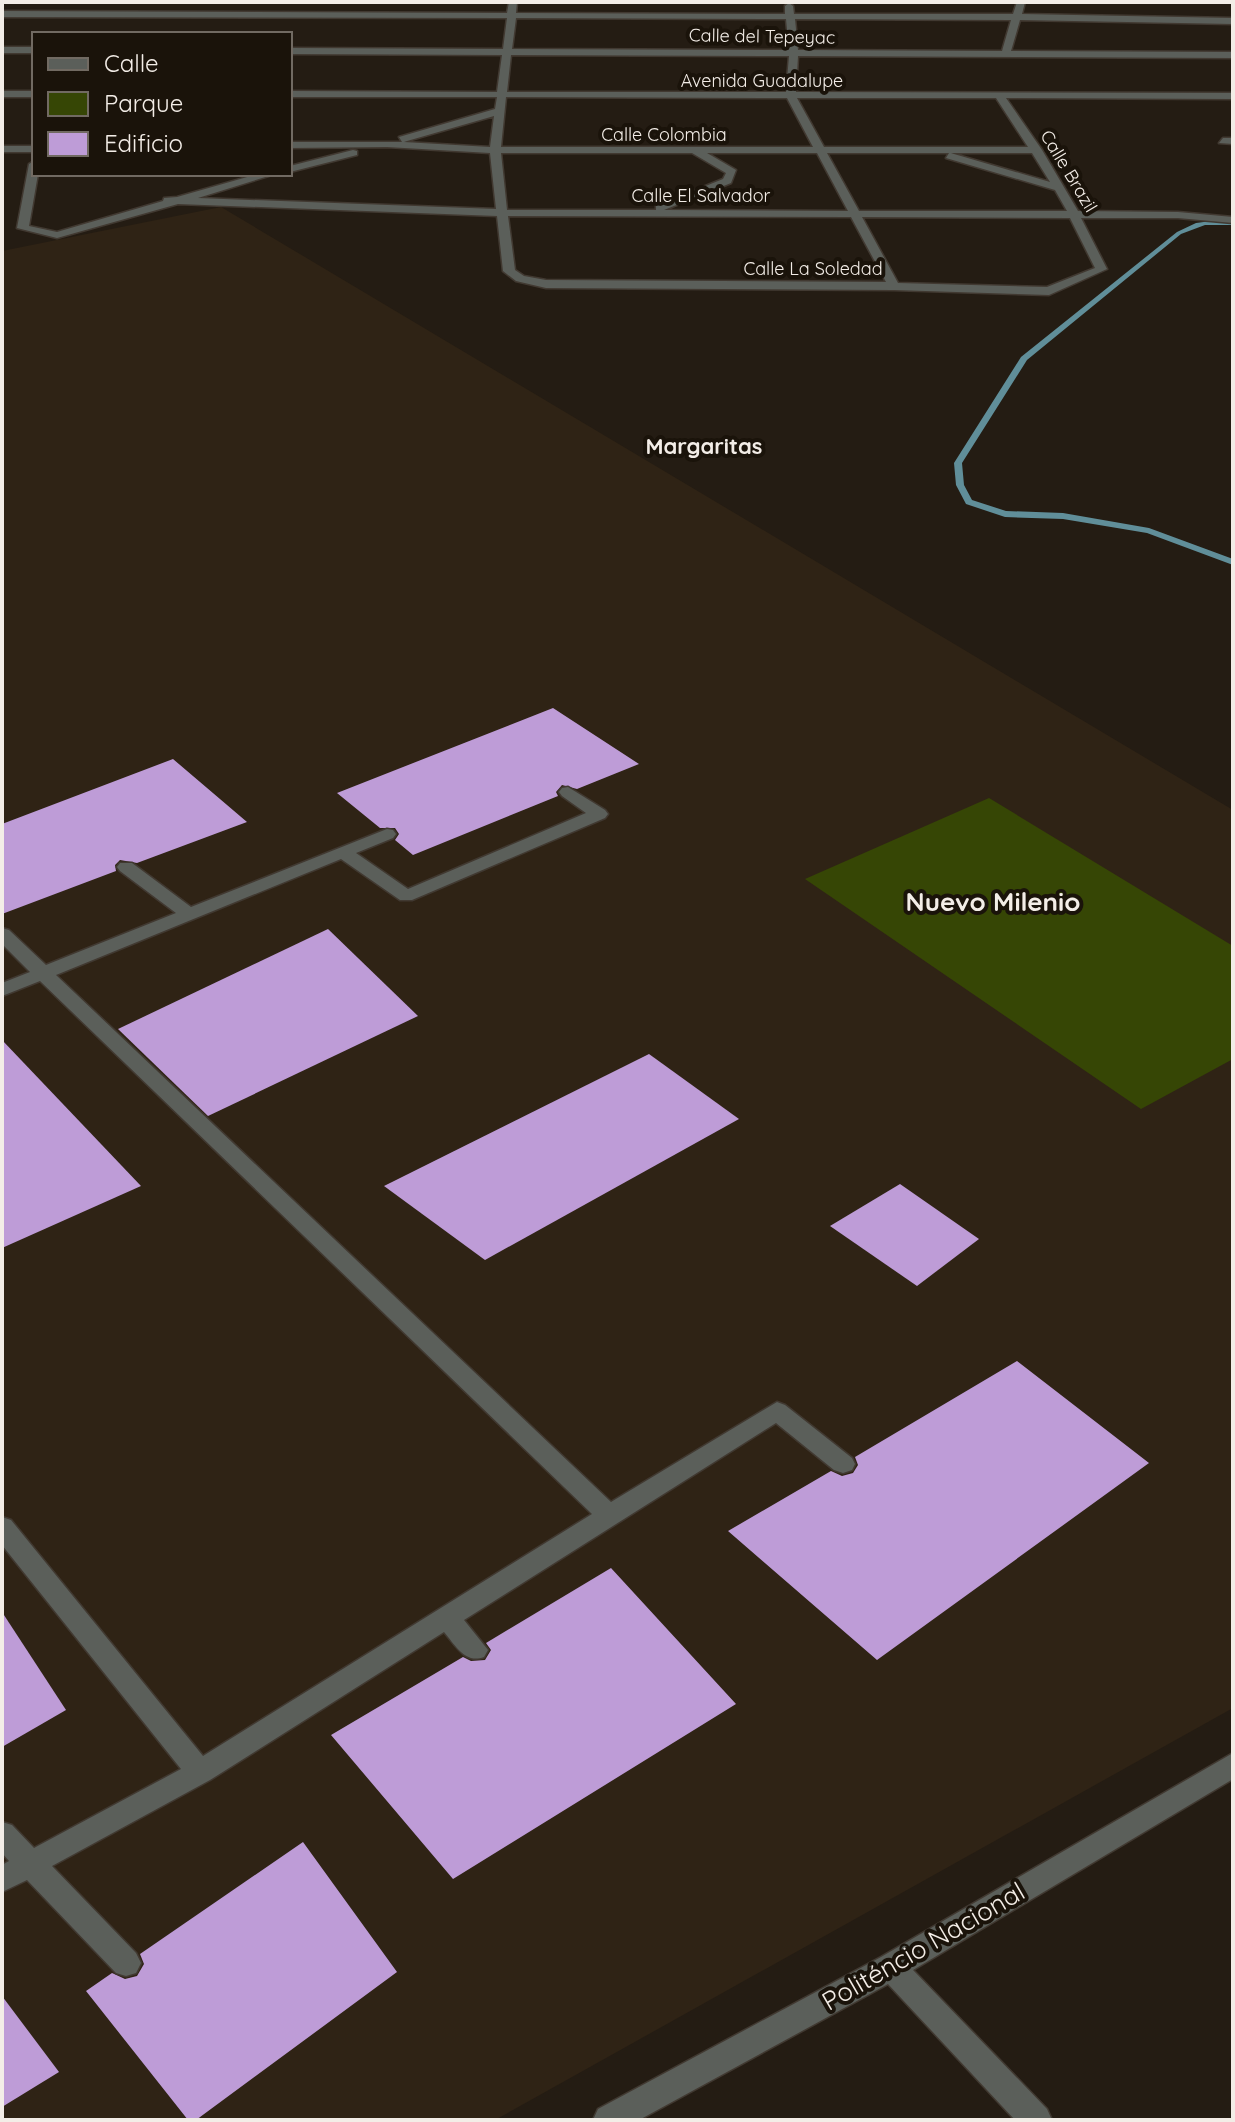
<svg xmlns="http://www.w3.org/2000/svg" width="1235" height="2122" viewBox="0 0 1235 2122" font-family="Quicksand,sans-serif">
	<rect width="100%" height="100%" fill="#241c13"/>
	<path fill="#2f2315" d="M221,207L1233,810V1708L495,2120H2V251Z"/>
	<path fill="#364605" d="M989,798L1233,946V1059L1141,1109L805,879Z"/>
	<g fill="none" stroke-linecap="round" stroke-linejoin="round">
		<path fill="#608e99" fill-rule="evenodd" d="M1219,220L1233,221V225H1205L1181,234L1027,360L962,463L964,485L972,500L1006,511L1063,513L1149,528L1233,559V565L1147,533L1063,519L1005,517L966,504L956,485L954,463L1021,357L1177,232L1196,223Z"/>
	</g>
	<g fill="#be9cd7">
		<path d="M553,708L639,764L577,789L562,785L556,792L558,796L413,855L395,840L399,834L395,828H380L337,793Z"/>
		<path d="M173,759L247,822L137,863L120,860L115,865L116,871L2,914V824Z"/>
		<path d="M328,929L418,1016L208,1116L118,1029Z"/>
		<path d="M2,1040L141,1186L2,1248Z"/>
		<path d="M649,1054L739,1119L485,1260L384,1186Z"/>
		<path d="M900,1184L979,1239L917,1286L830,1226Z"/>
		<path d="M1017,1361L1149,1463L877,1660L728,1531L831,1471L842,1476L853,1473L858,1465L855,1457Z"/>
		<path d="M611,1568L736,1704L453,1879L331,1735L463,1657L471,1661L485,1660L491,1650L486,1643Z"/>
		<path d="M2,1612L66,1710L2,1747Z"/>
		<path d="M303,1842L397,1972L196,2120H188L86,1991L112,1973L125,1979L137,1976L144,1964L140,1954Z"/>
		<path d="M2,1996L59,2072L2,2107Z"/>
	</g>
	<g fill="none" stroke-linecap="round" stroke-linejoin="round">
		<g stroke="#413931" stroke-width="3">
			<g id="street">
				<path d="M509,2H517L516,13L785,14V6L789,3L793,6L794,14H1013L1017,2H1025L1022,14L1233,18V24L1020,20L1011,51L1233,52V58L798,56L796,92L1233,93V99L1006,98L1042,150L1078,211L1178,212L1233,217V223L1178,218H1081L1107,269L1049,295L894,290L546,288L516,281L503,271L497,216L178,204L57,238L17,228L29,164L34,161V174H38L29,226L57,232L163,201L164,198L177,197L258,174H275L198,198L496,209L490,153L387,147L290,148V142H402L399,137L495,109L497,97H290V91L497,92L502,55L290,54V48L503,49L507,18L2,17V11L507,13ZM516,18L786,19L789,50L512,49ZM795,19L1011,20L1002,51L798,50ZM511,55L789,56L786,92H507ZM506,97L787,98L813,147H501ZM797,98H996L1028,147H824ZM494,116L490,147L404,142L407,141ZM501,153H692L726,173L723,179L656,206V210H507ZM707,153H817L848,211L664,210L731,183L736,170ZM827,153H949L946,158L1055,190L1067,211H859ZM951,153H1032L1050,182L954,154ZM508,216L851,217L886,282L546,280L524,276L515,270ZM862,217L1070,218L1095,268L1047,287L898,283Z"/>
				<rect x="2" y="47" width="32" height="6"/>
				<rect x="2" y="91" width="32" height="6"/>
				<path d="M1223,138H1233V144L1219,143Z"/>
				<rect x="2" y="146" width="32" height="6"/>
				<path d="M353,150L357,151V155L290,172V166Z"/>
				<path d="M568,787L605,810L608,814L605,818L412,900H400L341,859L56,975L611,1502L777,1402L785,1405L852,1458L855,1464L852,1470L843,1473L834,1470L776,1423L464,1620L488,1650L484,1657C465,1664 456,1646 444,1632L210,1780L52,1866L136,1953L141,1963L136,1973L126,1976L116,1973L27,1880L2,1892V1865L9,1861L2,1853V1822L12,1825L34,1848L181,1769L2,1545V1517L11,1520L203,1756L592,1514L40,981L2,996V983L30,972L2,944V928L9,930L46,965L176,913L120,871L117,867L120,863H132L191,907L387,829L393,830L396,834L393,838L356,853L408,889L586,813L562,796L559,792L562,788Z"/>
				<path d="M1233,1753V1779L913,1970L1047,2109L1052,2120H1015L888,1984L639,2120H593L598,2109L881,1957Z"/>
			</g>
		</g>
		<use href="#street" fill="#5b5f5a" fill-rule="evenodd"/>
	</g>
	<g text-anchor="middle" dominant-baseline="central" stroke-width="8" stroke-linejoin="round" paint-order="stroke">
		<g font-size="18" fill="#f3ede7" stroke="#1a130a">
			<text transform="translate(762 36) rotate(1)">Calle del Tepeyac</text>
			<text x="762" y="80">Avenida Guadalupe</text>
			<text x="664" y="134">Calle Colombia</text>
			<text transform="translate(1069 171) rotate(59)">Calle Brazil</text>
			<text x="701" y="195">Calle El Salvador</text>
			<text x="813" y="268">Calle La Soledad</text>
		</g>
		<g font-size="22" font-weight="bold" fill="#f3ede7" stroke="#1a130a">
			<text x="704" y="446">Margaritas</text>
		</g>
		<g font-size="26" font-weight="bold" fill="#f3ede7" stroke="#1a130a">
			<text x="993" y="901">Nuevo Milenio</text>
		</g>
		<g font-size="26" fill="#f3ede7" stroke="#1a130a">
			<text transform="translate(923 1946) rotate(-30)">Politéncio Nacional</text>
		</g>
	</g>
	<rect width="1235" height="2122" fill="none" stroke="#f3ede7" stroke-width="8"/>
	<rect x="32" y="32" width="260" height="144" fill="#1a130a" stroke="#716a62" stroke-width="2"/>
	<rect x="48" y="58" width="40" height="12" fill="#5b5f5a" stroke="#716a62" stroke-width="2"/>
	<text x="104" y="72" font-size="24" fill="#f3ede7">Calle</text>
	<rect x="48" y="92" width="40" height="24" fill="#364605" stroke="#716a62" stroke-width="2"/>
	<text x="104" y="112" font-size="24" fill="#f3ede7">Parque</text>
	<rect x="48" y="132" width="40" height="24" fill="#be9cd7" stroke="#716a62" stroke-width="2"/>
	<text x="104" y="152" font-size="24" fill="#f3ede7">Edificio</text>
</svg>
